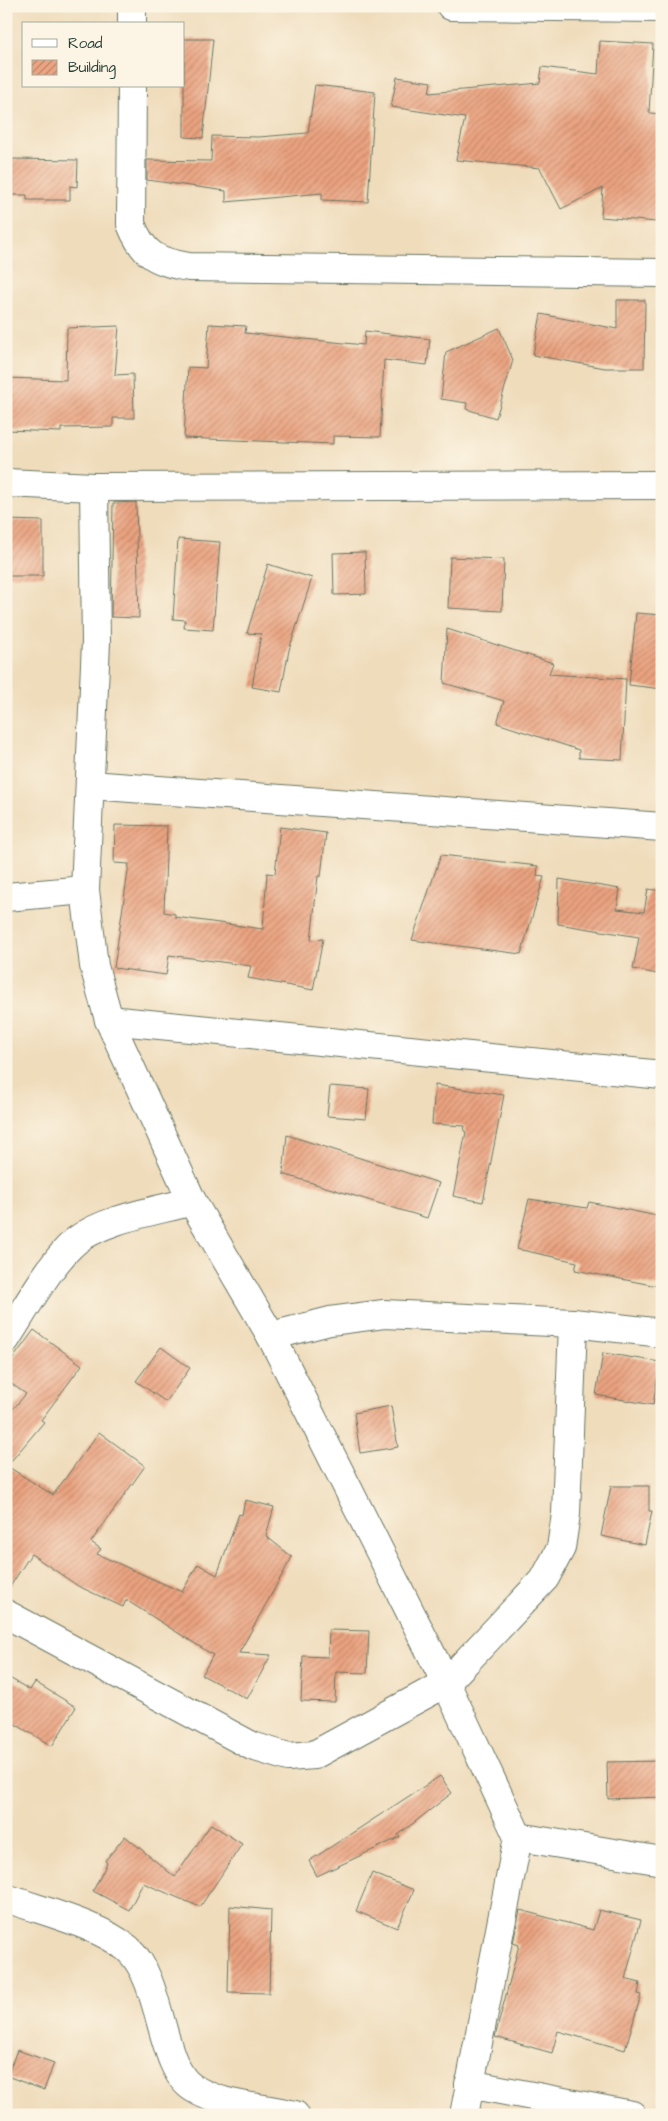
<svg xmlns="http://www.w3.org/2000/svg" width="668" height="2121" viewBox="0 0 668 2121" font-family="'Architects Daughter',sans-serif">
	<defs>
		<pattern id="building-hatch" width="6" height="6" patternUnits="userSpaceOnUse" patternTransform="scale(1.25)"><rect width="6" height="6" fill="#eba380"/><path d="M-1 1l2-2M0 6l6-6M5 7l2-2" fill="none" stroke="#be866a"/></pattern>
	</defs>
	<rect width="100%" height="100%" fill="#fcf5e5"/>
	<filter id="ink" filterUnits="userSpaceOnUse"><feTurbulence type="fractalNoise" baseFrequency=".02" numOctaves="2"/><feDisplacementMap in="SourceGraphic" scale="10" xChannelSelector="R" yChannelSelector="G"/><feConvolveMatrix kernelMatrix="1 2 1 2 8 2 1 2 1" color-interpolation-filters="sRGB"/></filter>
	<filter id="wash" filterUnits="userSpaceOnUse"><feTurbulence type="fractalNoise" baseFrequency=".0096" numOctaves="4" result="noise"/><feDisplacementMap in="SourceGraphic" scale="20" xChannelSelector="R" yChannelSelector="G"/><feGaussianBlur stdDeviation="1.12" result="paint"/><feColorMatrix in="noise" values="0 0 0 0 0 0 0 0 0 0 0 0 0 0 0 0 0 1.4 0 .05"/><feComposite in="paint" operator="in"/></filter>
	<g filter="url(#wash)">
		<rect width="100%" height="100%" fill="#efdcbb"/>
		<g id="blocks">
			<g fill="url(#building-hatch)">
				<path d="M184,39H213L203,138L184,137Z"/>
				<path d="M600,41L653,44L649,113L662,114V219H656V222L601,217L603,188L561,209L540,168L456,160L465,118L391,107L397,77L431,82L429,93L540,83L542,67L598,74Z"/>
				<path d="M315,85L375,92L368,202L322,200V193L226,202V191L147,180V160L211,161L212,136L259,137L308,133Z"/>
				<path d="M12,159L78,160L77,187L70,186V200H27V195H12Z"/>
				<path d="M617,300H645L644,368H605L533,355L541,314L617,329Z"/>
				<path d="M209,324L246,326L245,333L364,345L365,331L430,339L427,365L384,360L380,437L333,436V444L184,438L188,367L206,368Z"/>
				<path d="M119,326L115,375L133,374L134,418H113V427L61,428V432L6,430V378L66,380L67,328Z"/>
				<path d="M499,328L513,360L496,418L466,409L467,403L441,399L446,352Z"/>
				<path d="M136,502L139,618L111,617L113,503Z"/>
				<path d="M6,520L43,521V576H6Z"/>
				<path d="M178,539L220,542L213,630L184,628L185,620L173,619Z"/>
				<path d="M365,552L366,594L334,595L333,553Z"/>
				<path d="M450,557L504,559L502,611L448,608Z"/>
				<path d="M268,564L312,578L289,650L281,692L252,687L261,634L247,633Z"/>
				<path d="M636,613L662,615V689L629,685Z"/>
				<path d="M447,629L553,663L549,674L626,679L622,760L579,758V750L497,723L504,701L444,683Z"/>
				<path d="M115,825L167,826L164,912L175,914V917L263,929L267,873L275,874L280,827L326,833L321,876H318L311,940L323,939L313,990L248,978L251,966L169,955L166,975L114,968L129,864L114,863Z"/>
				<path d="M441,855L538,866L537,876L544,877L521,954L412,940Z"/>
				<path d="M559,879L620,889L617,909L644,912L648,889L662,891V975L633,969L639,937L558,924Z"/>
				<path d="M435,1085L504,1095L483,1202L453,1196L466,1132L464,1131L465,1126L432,1124Z"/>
				<path d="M330,1086L369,1089L366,1119L327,1116Z"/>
				<path d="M287,1135L439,1183L427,1218L283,1174Z"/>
				<path d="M529,1199L587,1208L589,1202L662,1217V1287L575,1270L577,1262L517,1249Z"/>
				<path d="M34,1330L82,1365L41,1420L44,1422L7,1466L53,1495L99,1432L145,1466L91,1542L101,1549L97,1554L182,1592L198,1564L217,1575L239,1514L242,1515L245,1500L274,1507L266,1536L292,1557L239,1653L271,1655L247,1699L202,1675L213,1655L126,1600L123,1607L78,1586L31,1554L6,1593V1417L26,1394L6,1380V1368Z"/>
				<path d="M161,1347L190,1368L166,1402L136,1381Z"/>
				<path d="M603,1353L660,1362L653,1405L596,1395Z"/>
				<path d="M391,1406L398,1447L360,1453L354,1413Z"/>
				<path d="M611,1486H649V1511H652L645,1545L601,1536Z"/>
				<path d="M329,1630L369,1631L367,1673L336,1672L335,1702L301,1701L303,1656L328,1657Z"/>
				<path d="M6,1676L30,1690L35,1682L76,1707L52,1746L15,1724H6Z"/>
				<path d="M662,1761V1797L608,1799L607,1762Z"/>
				<path d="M440,1776L452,1793L398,1835L400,1837L317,1876L309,1861Z"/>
				<path d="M211,1824L242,1844L200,1907L143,1883L129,1910L93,1891L107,1863L105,1861L125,1836L175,1877Z"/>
				<path d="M372,1873L414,1890L397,1928L356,1911Z"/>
				<path d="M230,1906L271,1910L269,1993L228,1992Z"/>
				<path d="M520,1910L593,1930L599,1910L641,1920L625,1979L640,1983L638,1994L641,1995L625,2050L558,2031L552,2053L495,2037L519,1945L513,1943Z"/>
				<path d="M17,2050L54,2063L44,2090L7,2076Z"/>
			</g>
		</g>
	</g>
	<g filter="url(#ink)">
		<use href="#blocks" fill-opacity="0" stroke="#687563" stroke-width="1"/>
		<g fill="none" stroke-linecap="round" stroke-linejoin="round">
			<g stroke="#687563" stroke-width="30">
				<g id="street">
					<path d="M451,6L662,8"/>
					<path d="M132,24V6"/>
					<path d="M132,86L131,224C143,255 157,262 189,267L662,273"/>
					<path d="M6,483L94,487L662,485"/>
					<path d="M94,487L96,642L85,890L94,966L109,1020L192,1201L271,1336L446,1683L518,1837L464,2115"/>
					<path d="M90,785L662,827"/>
					<path d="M6,897L85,890"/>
					<path d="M109,1020L662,1075"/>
					<path d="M271,1336L330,1321L384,1314L573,1323L662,1333"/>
					<path d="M6,1339C24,1311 52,1260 77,1240C106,1218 157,1211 192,1201"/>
					<path d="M6,1614L252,1746L288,1757L314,1755L446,1683L545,1578L561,1548L566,1514L573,1323"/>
					<path d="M518,1837L662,1861"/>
					<path d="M6,1898C42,1911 100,1925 128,1949C163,1980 159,2067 193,2088C223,2107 261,2106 295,2115"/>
					<path d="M469,2084L632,2115"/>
				</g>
			</g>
			<use href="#street" stroke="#fff" stroke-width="28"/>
		</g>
	</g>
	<rect width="668" height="2121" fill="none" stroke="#fcf5e5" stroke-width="25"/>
	<rect x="22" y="22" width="162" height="65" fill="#fcf5e5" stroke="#a4ab9e"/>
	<rect x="32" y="39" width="25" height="8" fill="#ffffff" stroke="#a4ab9e"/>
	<text x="68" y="48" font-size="15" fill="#1f3d34">Road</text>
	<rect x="32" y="60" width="25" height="15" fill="url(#building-hatch)" stroke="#a4ab9e"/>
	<text x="68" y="72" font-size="15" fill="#1f3d34">Building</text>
</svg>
